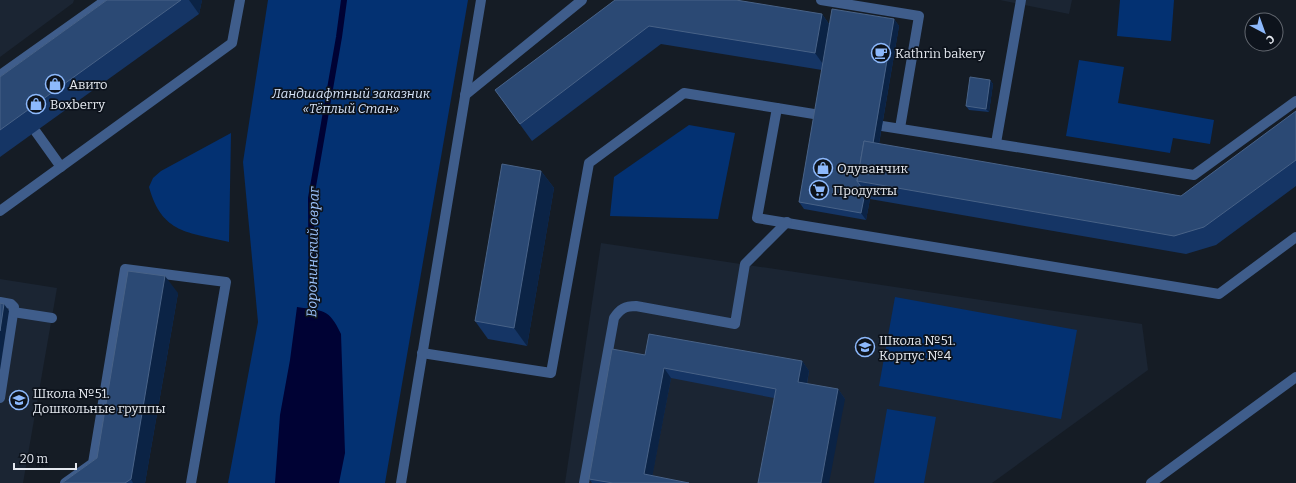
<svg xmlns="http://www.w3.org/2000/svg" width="1296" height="483" viewBox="0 0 1296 483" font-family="Bitter,serif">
	<rect width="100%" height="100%" fill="#151c25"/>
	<g fill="#1b2533">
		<path d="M0,0H74L73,3L0,57Z"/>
		<path d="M1000,0H1072L1069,14Z"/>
		<path d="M601,243L1142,324L1148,370L992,483H565Z"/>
		<path d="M0,279L57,288L23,483H0Z"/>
	</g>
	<g fill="#033172">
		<path d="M268,0H468L385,483H228L258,322L243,162Z"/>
		<path d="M1120,0H1174L1171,41L1117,36Z"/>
		<path d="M1079,60L1124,67L1118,103L1214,120L1210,144L1173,138L1170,153L1066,136Z"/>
		<path d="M689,125L735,133L718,219L610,216L614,177Z"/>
		<path d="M231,133L229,242C188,232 162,234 149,187L153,178L161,171Z"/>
		<path d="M895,297L1077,330L1061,419L879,386Z"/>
		<path d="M887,409L936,417L924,483H874Z"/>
	</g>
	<path fill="#000234" d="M297,307C323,311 329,308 341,334L345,453L339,483H275L280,415L290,360Z"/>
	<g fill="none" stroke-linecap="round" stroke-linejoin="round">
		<path stroke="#000234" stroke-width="6" d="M312,318L311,198L339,37L344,0"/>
		<g stroke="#3f5d8b" stroke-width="10">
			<path d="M821,0L919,16L900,128"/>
			<path d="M0,75L106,0"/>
			<path d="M465,95L582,0"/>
			<path d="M777,108L820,115"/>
			<path d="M882,126L1194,175L1296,101"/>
			<path d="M36,132L61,167"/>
			<path d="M996,143L1021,0"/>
			<path d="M0,211L232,43L240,0"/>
			<path d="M0,302L11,304L14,307L0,398"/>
			<path d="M13,312L52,318"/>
			<path d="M422,353L551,373L589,163L684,93L777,108L757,218L1219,294L1296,237"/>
			<path d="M65,483L93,463L125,269L226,282L191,483"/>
			<path d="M584,483L614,318C620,309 625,306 636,306L735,324L745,264L787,222"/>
			<path d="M1151,483L1296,377"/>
		</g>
		<path stroke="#3f5d8b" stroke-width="10" d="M401,483L481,0"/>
	</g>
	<g fill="#153565">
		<path d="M107,0H202L199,14L0,157V77Z"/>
		<path d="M615,0L822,14L829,24L894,19L899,26L879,144L1181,196L1296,111V186L1216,245L1186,254L870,199L866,220L804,209L799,202L822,70L661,44L532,141L495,90Z"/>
		<path d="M990,80L993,84L989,112L969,110L966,106Z"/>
		<path d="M541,171L554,188L527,346L488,339L475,321Z"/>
		<path d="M178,293L145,483H62L97,458Z"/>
		<path d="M645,355L802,361L809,371L807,384L838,389L845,399L774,398L671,378L652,476L689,483H592L589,479Z"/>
	</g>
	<g fill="#0b2345">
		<path d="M189,0H202L199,14Z"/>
		<path d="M822,14L834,32L828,71L815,53Z"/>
		<path d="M894,19L899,26L872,184L867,183Z"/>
		<path d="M990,80L993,84L989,112L986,109Z"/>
		<path d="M541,171L554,188L527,346L514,328Z"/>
		<path d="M865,193L870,199L866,220L861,213Z"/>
		<path d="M165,276L178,293L145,483H133L131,479Z"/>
		<path d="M4,304L9,311L0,370V331Z"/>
		<path d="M802,361L809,371L805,392L798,382Z"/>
		<path d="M664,368L671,378L651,483L644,474Z"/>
		<path d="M838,389L845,399L829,483H821Z"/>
	</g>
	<g fill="#2b4974" stroke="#486287">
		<path d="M107,0H181L0,130V77Z"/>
		<path d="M615,0H736L822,14L815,53L649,26L520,124L495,90Z"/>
		<path d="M832,9L894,19L873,143L864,141L857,181L865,193L861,213L799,202Z"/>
		<path d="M970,77L990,80L986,109L966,106Z"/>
		<path d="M1296,111V160L1204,227L1174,236L857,181L864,141L1181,196Z"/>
		<path d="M502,164L541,171L514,328L475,321Z"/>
		<path d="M128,271L165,276L131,479L125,483H62L97,458Z"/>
		<path d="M0,303L4,304L0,331Z"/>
		<path d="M649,334L802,361L798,382L838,389L821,483H758L776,389L664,368L644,474L689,483H613L589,479L612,349L645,355Z"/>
	</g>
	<defs>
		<g id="cafe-ring" transform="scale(1)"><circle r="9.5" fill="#0d131c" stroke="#8db9fc" stroke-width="1.5"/><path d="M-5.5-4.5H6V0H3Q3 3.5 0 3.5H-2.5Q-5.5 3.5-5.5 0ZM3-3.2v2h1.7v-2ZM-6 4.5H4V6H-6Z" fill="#8db9fc"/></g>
		<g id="shop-ring" transform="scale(1)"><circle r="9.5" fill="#0d131c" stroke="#8db9fc" stroke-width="1.5"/><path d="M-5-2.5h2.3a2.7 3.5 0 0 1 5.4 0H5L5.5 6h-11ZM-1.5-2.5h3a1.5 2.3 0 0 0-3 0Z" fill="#8db9fc"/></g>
		<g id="supermarket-ring" transform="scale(1)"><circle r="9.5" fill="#0d131c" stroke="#8db9fc" stroke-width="1.5"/><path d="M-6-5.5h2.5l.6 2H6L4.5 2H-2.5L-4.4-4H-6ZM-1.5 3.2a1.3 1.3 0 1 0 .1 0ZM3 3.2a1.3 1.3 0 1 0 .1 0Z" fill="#8db9fc"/></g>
		<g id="school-ring" transform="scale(1)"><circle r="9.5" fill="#0d131c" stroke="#8db9fc" stroke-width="1.5"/><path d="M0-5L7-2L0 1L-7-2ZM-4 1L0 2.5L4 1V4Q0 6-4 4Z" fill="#8db9fc"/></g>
	</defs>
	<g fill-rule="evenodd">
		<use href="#cafe-ring" x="881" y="53"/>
		<use href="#shop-ring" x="55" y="84"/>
		<use href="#shop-ring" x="36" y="104"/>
		<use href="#shop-ring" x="823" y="168"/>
		<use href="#supermarket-ring" x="819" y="190"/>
		<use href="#school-ring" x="865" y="347"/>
		<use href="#school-ring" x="19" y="400"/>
	</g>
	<g text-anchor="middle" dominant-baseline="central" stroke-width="3.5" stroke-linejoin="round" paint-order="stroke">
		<g font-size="13" fill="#e4e8ef" stroke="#0d131c" text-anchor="start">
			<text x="895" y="53">Kathrin bakery</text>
			<text x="69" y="84">Авито</text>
			<text x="50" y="104">Boxberry</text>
			<text x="837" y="168">Одуванчик</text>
			<text x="833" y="190">Продукты</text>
			<text x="879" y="340">Школа №51.<tspan x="879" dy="15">Корпус №4</tspan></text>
			<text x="33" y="393">Школа №51.<tspan x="33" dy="15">Дошкольные группы</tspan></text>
		</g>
		<g font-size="13" font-style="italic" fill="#d6e3f8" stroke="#0d131c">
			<text x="351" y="93">Ландшафтный заказник<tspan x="351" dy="15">«Тёплый Стан»</tspan></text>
		</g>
		<g font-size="14" font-style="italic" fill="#9cc3fd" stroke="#0d131c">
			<text transform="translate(313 252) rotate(-89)">Воронинский овраг</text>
		</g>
	</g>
	<g transform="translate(1264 32) rotate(139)"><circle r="19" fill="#0d131c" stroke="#636870"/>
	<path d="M0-3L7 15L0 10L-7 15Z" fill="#8db9fc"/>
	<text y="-6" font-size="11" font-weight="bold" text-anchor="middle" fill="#e4e8ef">С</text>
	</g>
	<path d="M14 463v6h62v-6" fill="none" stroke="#e4e8ef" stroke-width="2"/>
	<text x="20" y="463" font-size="12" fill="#e4e8ef" stroke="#0d131c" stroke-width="3" paint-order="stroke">20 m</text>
</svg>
